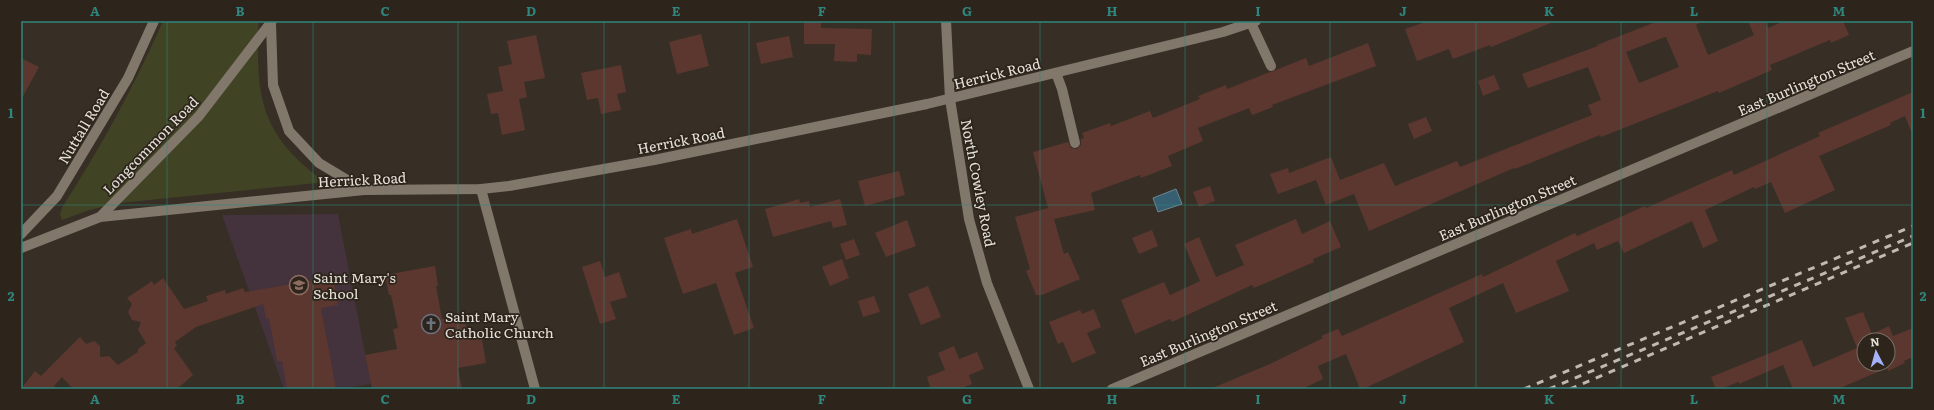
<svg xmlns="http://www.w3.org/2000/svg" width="1934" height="410" viewBox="0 0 1934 410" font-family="Literata,serif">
	<rect width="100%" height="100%" fill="#372f25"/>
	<path fill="#44323c" d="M338,214L371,384L351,387V389H284L222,215Z"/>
	<path fill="#414424" d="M163,21H259C257,32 258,44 258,55C258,112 273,142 318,177L317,183L119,203L89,210L62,220L60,214L63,206C101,147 135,85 163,21Z"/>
	<path fill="#365f71" stroke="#6b8690" d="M1176,189L1182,204L1158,212L1153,198Z"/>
	<g fill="#5b3730" fill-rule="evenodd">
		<path d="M804,21H821V28L872,29L871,55L857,54V62L834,61L835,44H804Z"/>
		<path d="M1428,21H1551V23L1491,47L1490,45L1453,59L1449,49L1417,61L1405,29Z"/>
		<path d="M1658,21H1703L1696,25L1708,55L1754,35L1748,21H1765L1768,28L1784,21H1843L1849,35L1831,43L1830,40L1770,65L1772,70L1719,93L1718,91L1601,137L1600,135L1515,169L1514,168L1369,231L1354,194L1326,205L1316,180L1278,194L1270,174L1288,168L1289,173L1331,157L1340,180L1384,163L1395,186L1457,161L1460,167L1592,115L1588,105L1601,100L1588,67L1528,88L1522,74L1598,46L1597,45ZM1665,37H1666L1679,67L1639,83L1626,52Z"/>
		<path d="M701,34L709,66L677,74L669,42Z"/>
		<path d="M536,35L545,78L524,82L527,97L519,99L525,130L502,135L498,113L491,114L487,94L503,91L498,67L512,64L507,41Z"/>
		<path d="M789,36L793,57L761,64L756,43Z"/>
		<path d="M1368,43L1376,66L1272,105L1273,107L1252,115L1249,108L1198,128L1203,141L1168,156L1172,166L1141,178L1140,175L1091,193L1095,210L1054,219L1064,254L1068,252L1080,279L1042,295H1036L1026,271L1030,269L1015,217L1048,208L1033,152L1068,142L1071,148L1077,149L1081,145V139L1084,138L1082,133L1110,123L1111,126L1150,111L1153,118L1200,99L1198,96L1226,85L1227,89L1306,58L1309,66Z"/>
		<path d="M21,58L39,67L21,100Z"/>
		<path d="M621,65L626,92L617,94L621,110L601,114L598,98L587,100L581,73Z"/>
		<path d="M1494,75L1500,89L1483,96L1478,81Z"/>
		<path d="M1913,92V136L1905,116L1890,123L1891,125L1819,156L1835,190L1785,213L1771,182L1755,189L1754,187L1705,210L1718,241L1703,248L1692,221L1624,253L1618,241L1597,250L1594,243L1556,261L1569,291L1516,313L1503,283L1449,308L1464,342L1363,389H1360L1346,354L1318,366L1323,379L1302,389H1210L1270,364L1323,338L1321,336L1338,329L1342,336L1482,274L1483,277L1575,233L1577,236L1645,206L1646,208L1732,170L1734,175L1820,136L1818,133Z"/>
		<path d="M1426,117L1432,131L1414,139L1408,124Z"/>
		<path d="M899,171L905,195L865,206L858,181Z"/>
		<path d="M1210,186L1215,201L1199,207L1193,192Z"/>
		<path d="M799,199L800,203L809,201L810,207L840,199L847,225L833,228L831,221L773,237L765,209Z"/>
		<path d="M737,219L753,267L735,273L754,328L734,335L716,283L683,294L664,238L691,229L692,234Z"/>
		<path d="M1296,219L1302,234L1330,221L1341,247L1313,259L1314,262L1275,279L1254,288L1252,285L1172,322L1170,319L1135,334L1121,300L1164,282L1170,295L1200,281L1184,244L1199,237L1216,277L1244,265L1235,245Z"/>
		<path d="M907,220L916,246L886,257L875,233Z"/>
		<path d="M1152,230L1158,246L1139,254L1132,238Z"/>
		<path d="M854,239L860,255L846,260L840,244Z"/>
		<path d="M842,259L849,278L830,286L822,267Z"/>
		<path d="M600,261L605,277L619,272L627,297L610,302L616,319L600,324L582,267Z"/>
		<path d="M435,266L438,286H436L442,319L464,315L468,337L481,334L486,363L458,368L462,389H372L365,355L397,349L393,329L398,328L391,295H389L385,275Z"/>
		<path d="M333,277L338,305L321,308L336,389H287L282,361H277L269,318H266L263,304L196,327L175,342L177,346L174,348L193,375L177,389H73L62,377L54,386L58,389H21L35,371L41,376L80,337L86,344L94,341L100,346V357L109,356L118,365L138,352V349L146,343L138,330L141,322L132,320L128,312L132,304L127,298L152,281L154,285L163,278L184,309L208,301L206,296L225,290L226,294L243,288L245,292Z"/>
		<path d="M928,286L941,317L921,325L908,294Z"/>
		<path d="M874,296L880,312L863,317L858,301Z"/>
		<path d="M1094,309L1101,327L1087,333L1096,353L1072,363L1063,342L1058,344L1049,322L1080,310L1082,314Z"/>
		<path d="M1863,312L1872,334L1889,326L1893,336L1913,328V357L1904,361L1905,363L1888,371L1887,368L1838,389H1793L1783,365L1739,384V382L1720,389H1716L1711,377L1802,340L1813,367L1857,348L1845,318ZM1864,340H1888V364H1864Z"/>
		<path d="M954,346L959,359L977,352L984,369L969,375L972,384L960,389H931L927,377L945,370L938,353Z"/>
	</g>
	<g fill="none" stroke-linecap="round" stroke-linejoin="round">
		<g stroke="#81776b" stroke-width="10">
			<path d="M1251,23L1271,66"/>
			<path d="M1056,73L1062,89L1075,143"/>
			<path d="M481,189L535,389"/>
		</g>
		<g stroke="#81776b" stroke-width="10">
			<path d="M946,21L950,99L969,219L987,283L1029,389"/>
			<path d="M271,24L273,85L289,131L319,163L364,190"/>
			<path d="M100,217L364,190L481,189L509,186L654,160L927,104L1223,32L1256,21"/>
			<path d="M21,234L57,196L128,78L154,21"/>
			<path d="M1112,389L1913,51"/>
		</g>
		<path stroke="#81776b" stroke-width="10" d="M21,248L100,217L199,116L272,21"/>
		<g stroke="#c0bab3" stroke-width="3" stroke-dasharray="7 7" stroke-linecap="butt">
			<path d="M1524,389L1913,226"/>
			<path d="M1549,389L1913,236"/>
			<path d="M1570,389L1913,243"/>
		</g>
	</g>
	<path fill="none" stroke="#2f867e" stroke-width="1" stroke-opacity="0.55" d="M167,21V389M313,21V389M458,21V389M604,21V389M749,21V389M894,21V389M1040,21V389M1185,21V389M1330,21V389M1476,21V389M1621,21V389M1767,21V389M21,205H1913"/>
	<defs>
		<g id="school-ring" transform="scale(1)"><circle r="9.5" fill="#2d251b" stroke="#8d6e63" stroke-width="1.5"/><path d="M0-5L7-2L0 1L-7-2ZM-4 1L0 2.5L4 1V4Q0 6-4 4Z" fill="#8d6e63"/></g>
		<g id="church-ring" transform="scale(1)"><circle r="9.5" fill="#2d251b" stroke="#6b7280" stroke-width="1.5"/><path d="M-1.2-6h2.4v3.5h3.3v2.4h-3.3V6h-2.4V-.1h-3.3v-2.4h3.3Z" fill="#6b7280"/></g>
	</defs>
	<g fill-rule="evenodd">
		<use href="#school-ring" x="299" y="285"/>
		<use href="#church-ring" x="431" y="324"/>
	</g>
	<g text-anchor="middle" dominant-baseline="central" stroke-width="3.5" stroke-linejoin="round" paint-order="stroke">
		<g font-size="14" fill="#e6e1da" stroke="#2d251b">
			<text transform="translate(997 73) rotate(-14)">Herrick Road</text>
			<text transform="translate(1806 82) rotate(-23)">East Burlington Street</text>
			<text transform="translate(83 126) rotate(-59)">Nuttall Road</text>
			<text transform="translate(681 140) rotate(-11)">Herrick Road</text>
			<text transform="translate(150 145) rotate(-46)">Longcommon Road</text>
			<text transform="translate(362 179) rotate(-3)">Herrick Road</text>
			<text transform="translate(979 183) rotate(79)">North Cowley Road</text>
			<text transform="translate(1507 207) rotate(-23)">East Burlington Street</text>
			<text transform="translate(1208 333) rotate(-23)">East Burlington Street</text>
		</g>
		<g font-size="14" fill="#e6e1da" stroke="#2d251b" text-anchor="start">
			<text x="313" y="277">Saint Mary's<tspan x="313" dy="16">School</tspan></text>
			<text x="445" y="316">Saint Mary<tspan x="445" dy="16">Catholic Church</tspan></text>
		</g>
	</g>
	<rect width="1934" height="410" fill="none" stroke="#2d251b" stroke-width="44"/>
	<g transform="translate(1876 352) rotate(354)"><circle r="19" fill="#2d251b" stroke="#777067"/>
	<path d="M0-3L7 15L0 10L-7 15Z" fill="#a6b1fc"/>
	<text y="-6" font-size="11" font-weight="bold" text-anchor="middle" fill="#e6e1da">N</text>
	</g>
	<rect x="22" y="22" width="1890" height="366" fill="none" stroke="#2f867e" stroke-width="1.5"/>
	<g font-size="13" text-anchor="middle" font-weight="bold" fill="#2f867e">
		<text x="95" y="16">A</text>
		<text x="240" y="16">B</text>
		<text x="385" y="16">C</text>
		<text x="531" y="16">D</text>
		<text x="676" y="16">E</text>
		<text x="822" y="16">F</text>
		<text x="967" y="16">G</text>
		<text x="1112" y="16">H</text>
		<text x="1258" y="16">I</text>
		<text x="1403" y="16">J</text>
		<text x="1549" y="16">K</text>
		<text x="1694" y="16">L</text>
		<text x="1839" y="16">M</text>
		<text x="11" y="118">1</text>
		<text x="1923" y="118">1</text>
		<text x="11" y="301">2</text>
		<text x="1923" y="301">2</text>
		<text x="95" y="404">A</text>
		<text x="240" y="404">B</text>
		<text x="385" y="404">C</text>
		<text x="531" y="404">D</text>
		<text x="676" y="404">E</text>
		<text x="822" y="404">F</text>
		<text x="967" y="404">G</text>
		<text x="1112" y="404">H</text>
		<text x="1258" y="404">I</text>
		<text x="1403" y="404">J</text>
		<text x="1549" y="404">K</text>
		<text x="1694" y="404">L</text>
		<text x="1839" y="404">M</text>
	</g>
</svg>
